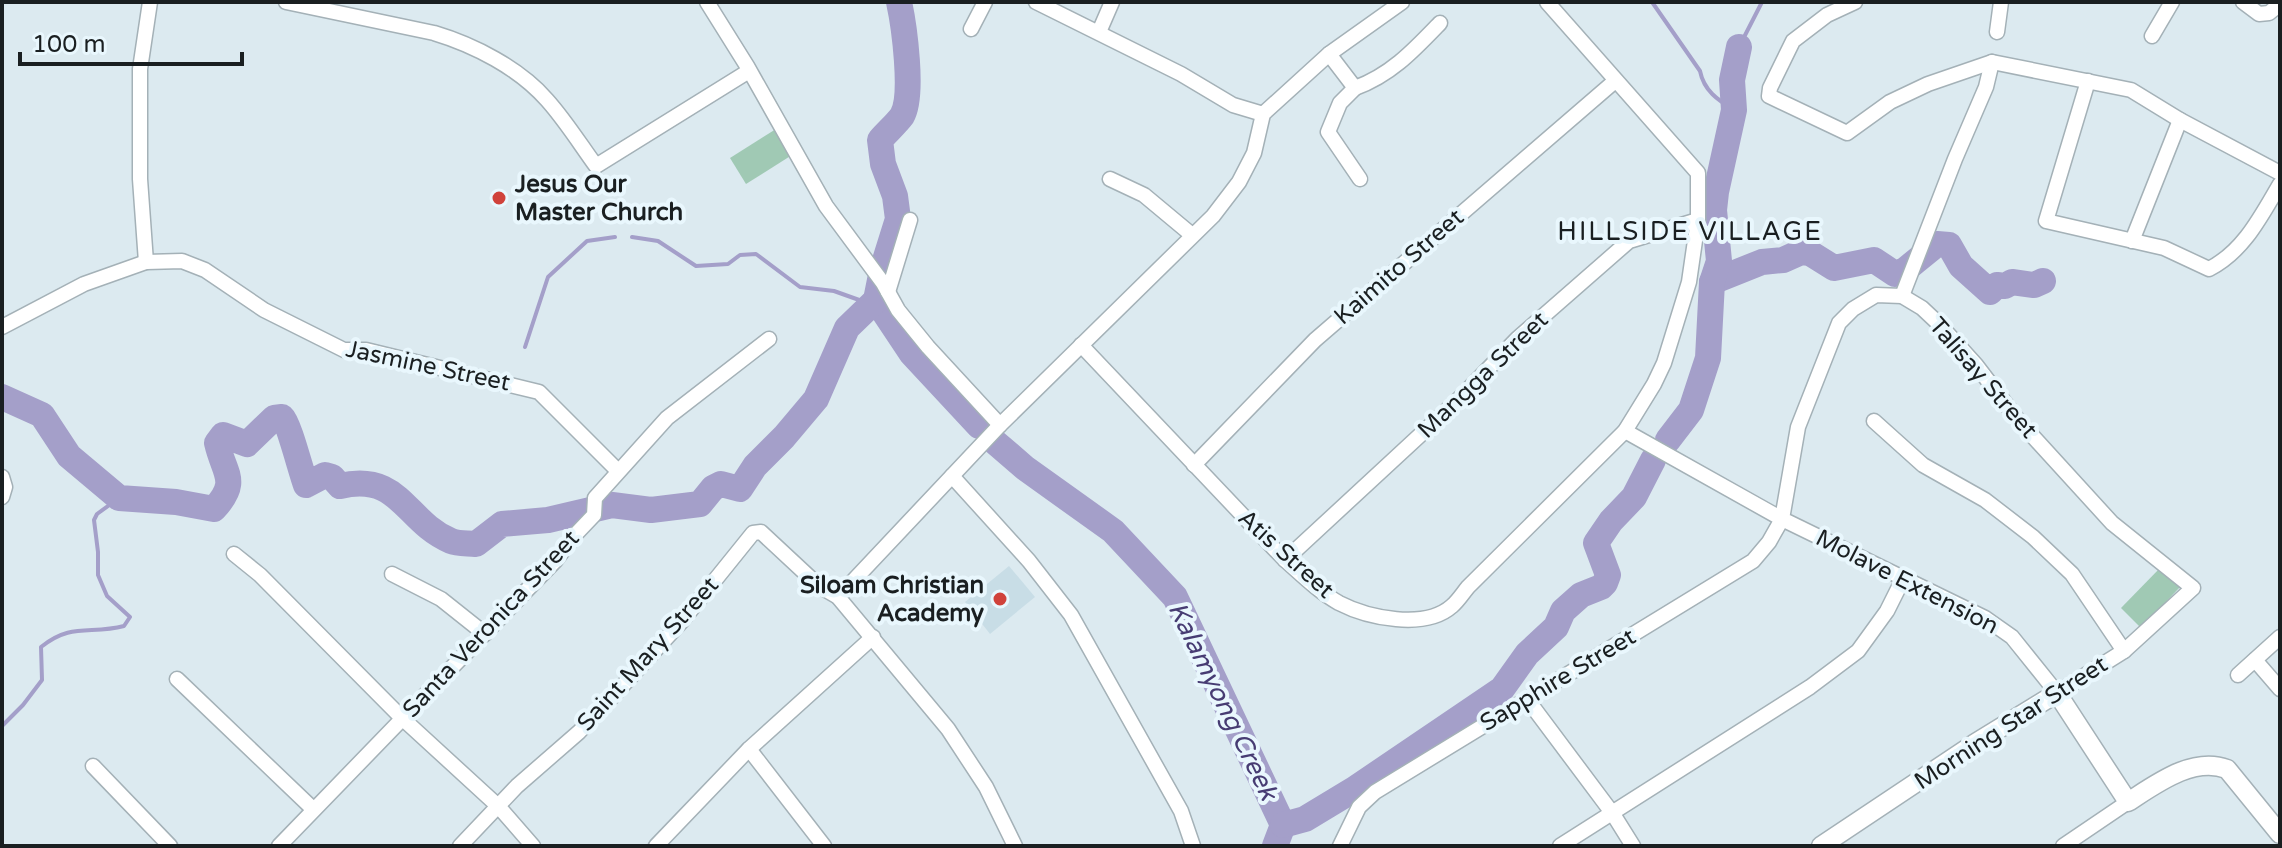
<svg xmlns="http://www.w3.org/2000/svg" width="2282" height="848" viewBox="0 0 2282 848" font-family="'Varela Round',sans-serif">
	<rect width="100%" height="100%" fill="#dceaf0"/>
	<path fill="#c8dde6" d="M1009,566L1035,597L990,634L965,602Z"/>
	<g fill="#a0c9b4">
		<path d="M776,129L792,155L746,184L730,158Z"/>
		<path d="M2160,568L2180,587L2141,628L2121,608Z"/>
	</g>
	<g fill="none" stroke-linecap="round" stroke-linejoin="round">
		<g stroke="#a49fc9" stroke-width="4">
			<path d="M1652,2L1700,71C1704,91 1718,100 1734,110"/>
			<path d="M1739,47L1762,2"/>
			<path d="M632,237L658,241L696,266L728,264L740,255L756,254L800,287L834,291L862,301L876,300"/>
			<path d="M525,347L548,277L587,241L615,237"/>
			<path d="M2,726L23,705L42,680L41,647C72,622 90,635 124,626L130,617L107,596L98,575V552L94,520L97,514L119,498"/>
		</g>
		<g stroke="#a49fc9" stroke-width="26">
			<path d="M899,2C904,25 914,96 902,116C896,124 887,132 880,140L883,164L895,196L898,219L882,270L876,300L912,354L979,426"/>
			<path d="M1712,282L1762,262L1783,260L1801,252L1810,253L1834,268L1874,260L1895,274L1905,270L1937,244L1949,245L1961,266L1990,292L1997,285L2005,286L2012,282L2034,285L2043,281"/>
			<path d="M2,397L42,415L69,456L119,498L176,502L214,509C240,481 224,474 217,443L223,435L247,444L274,418L282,417C289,423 301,472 306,485L325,475L332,477L340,486C401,472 404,521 451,541C458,544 468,543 476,544L502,524L548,520L612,505L651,510L700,504L713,488L721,484L740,489L755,466L784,437L816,399L847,328L876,300"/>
			<path d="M1668,440L1691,410L1708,358L1712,282L1719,261L1714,210L1716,192L1734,110L1732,80L1739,47"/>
			<path d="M996,443L1025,468L1113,531L1175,597L1283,825L1275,846"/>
			<path d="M1283,825L1305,819L1353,790L1502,689L1527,654L1556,627L1563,611L1581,595L1601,587L1605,583L1608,575L1596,543L1611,521L1634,497L1653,460"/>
		</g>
		<g stroke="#a4b1b7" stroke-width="17">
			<g id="minor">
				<path d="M286,2L434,33C474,45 519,68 547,100C565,120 580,144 596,166L749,71"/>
				<path d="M707,2L747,66L826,206L883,283L898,310L928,347L1000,425"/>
				<path d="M1036,2L1181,74L1233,105L1263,114"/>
				<path d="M1855,2L1827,15L1793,41L1770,88L1769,96L1847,133L1890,102L1928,84L1992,62L2131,90L2180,120L2280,173"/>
				<path d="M2243,2L2259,14L2269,13L2280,4"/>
				<path d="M971,29L985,2"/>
				<path d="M1099,32L1112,2"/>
				<path d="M1997,32L2001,2"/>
				<path d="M2152,36L2172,2"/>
				<path d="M1329,54L1355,88C1391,75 1414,50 1440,23"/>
				<path d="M2088,81L2046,221L2164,248L2209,269C2244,251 2261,216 2280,184"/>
				<path d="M1355,88L1340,103L1328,132L1360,179"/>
				<path d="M1110,179L1144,195L1192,235"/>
				<path d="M2132,241L2180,120"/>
				<path d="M146,262L140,179V69L150,2"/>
				<path d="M888,292L910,220"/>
				<path d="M1902,296L1955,159L1986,87L1992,62"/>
				<path d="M2,327L84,284L146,262L182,261L205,270L264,310L344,350H366L539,392L618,471"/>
				<path d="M1081,345L1285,560C1302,575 1319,592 1339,603C1368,618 1425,630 1452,606C1458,601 1463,593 1468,587L1625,431L1654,384L1664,363L1689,282L1698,220V173L1547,2"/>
				<path d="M1874,421L1923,465L1985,500L2033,537L2072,574L2124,651"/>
				<path d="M1194,465L1315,340L1615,81"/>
				<path d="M952,476L1029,561L1071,615L1181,811L1193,846"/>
				<path d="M2,477L5,487L2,497"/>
				<path d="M234,554L260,575L402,718L498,806L533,846"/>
				<path d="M1285,560L1458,400L1517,339L1629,241L1698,220"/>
				<path d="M392,574L441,599L485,634"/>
				<path d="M838,597L1000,425L1213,216L1239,182L1254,153L1263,114L1329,54L1402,2"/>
				<path d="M2255,660L2280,689"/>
				<path d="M2238,675L2280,637"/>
				<path d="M177,679L313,809"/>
				<path d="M1527,699L1613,814L1633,846"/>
				<path d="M749,749L824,846"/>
				<path d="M93,766L170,846"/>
				<path d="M279,846L556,560L574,536L594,515L595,498L667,418L769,339"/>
				<path d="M460,846L517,786L579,732L614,695L682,621L753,533L761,532L819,586L838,597L948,729L986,787L1015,846"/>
				<path d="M656,846L749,749L873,637"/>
				<path d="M1340,846L1359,807L1375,792L1753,561L1769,542L1782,519L1798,427L1839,323L1853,309L1876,295L1902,296L1922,308L1939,324L1976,365L2018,420L2112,523L2193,588L2124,651L2057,693L2012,637L1985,618L1782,519L1625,431"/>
				<path d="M1560,846L1810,687L1858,651L1887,611L1904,577"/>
				<path d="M2063,846L2128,802"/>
			</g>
		</g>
		<g stroke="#a4b1b7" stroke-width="21">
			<path id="tertiary" d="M1821,846L1974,744L2057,693L2128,802C2156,784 2193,756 2227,769L2280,834"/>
		</g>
		<use href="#minor" stroke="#fff" stroke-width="14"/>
		<use href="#tertiary" stroke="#fff" stroke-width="18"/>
	</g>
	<g fill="#d0423b" stroke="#e9f7fd" stroke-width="3">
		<circle cx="499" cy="198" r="8"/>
		<circle cx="1000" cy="599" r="8"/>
	</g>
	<g text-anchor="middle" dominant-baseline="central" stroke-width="8" stroke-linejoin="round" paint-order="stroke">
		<g font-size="24" font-weight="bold" fill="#1a1f21" stroke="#e9f7fd" text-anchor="start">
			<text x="515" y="184">Jesus Our<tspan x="515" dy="28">Master Church</tspan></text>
			<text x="984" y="585" text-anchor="end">Siloam Christian<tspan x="984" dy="28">Academy</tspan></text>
		</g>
		<g font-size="24" fill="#1a1f21" stroke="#e9f7fd">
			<text transform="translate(1399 267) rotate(-41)">Kaimito Street</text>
			<text transform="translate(428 366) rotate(12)">Jasmine Street</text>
			<text transform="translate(1483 375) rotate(-44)">Mangga Street</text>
			<text transform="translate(1983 378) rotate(49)">Talisay Street</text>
			<text transform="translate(1286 554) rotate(42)">Atis Street</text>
			<text transform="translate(1907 582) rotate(27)">Molave Extension</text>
			<text transform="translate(491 624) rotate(-47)">Santa Veronica Street</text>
			<text transform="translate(648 654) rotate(-48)">Saint Mary Street</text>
			<text transform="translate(1558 680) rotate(-31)">Sapphire Street</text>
			<text transform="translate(2011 723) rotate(-33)">Morning Star Street</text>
		</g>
		<g font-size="26" letter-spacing="2" fill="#1a1f21" stroke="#e9f7fd">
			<text x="1690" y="231">HILLSIDE VILLAGE</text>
		</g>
		<g font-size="26" font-style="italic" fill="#473c73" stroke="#e9f7fd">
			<text transform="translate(1223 701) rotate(64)">Kalamyong Creek</text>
		</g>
	</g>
	<rect width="2282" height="848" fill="none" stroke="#1a1f21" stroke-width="8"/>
	<path d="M20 52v12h222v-12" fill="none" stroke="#1a1f21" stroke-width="4"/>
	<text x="32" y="52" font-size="24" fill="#1a1f21" stroke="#e9f7fd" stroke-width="6" paint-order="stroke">100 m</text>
</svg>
